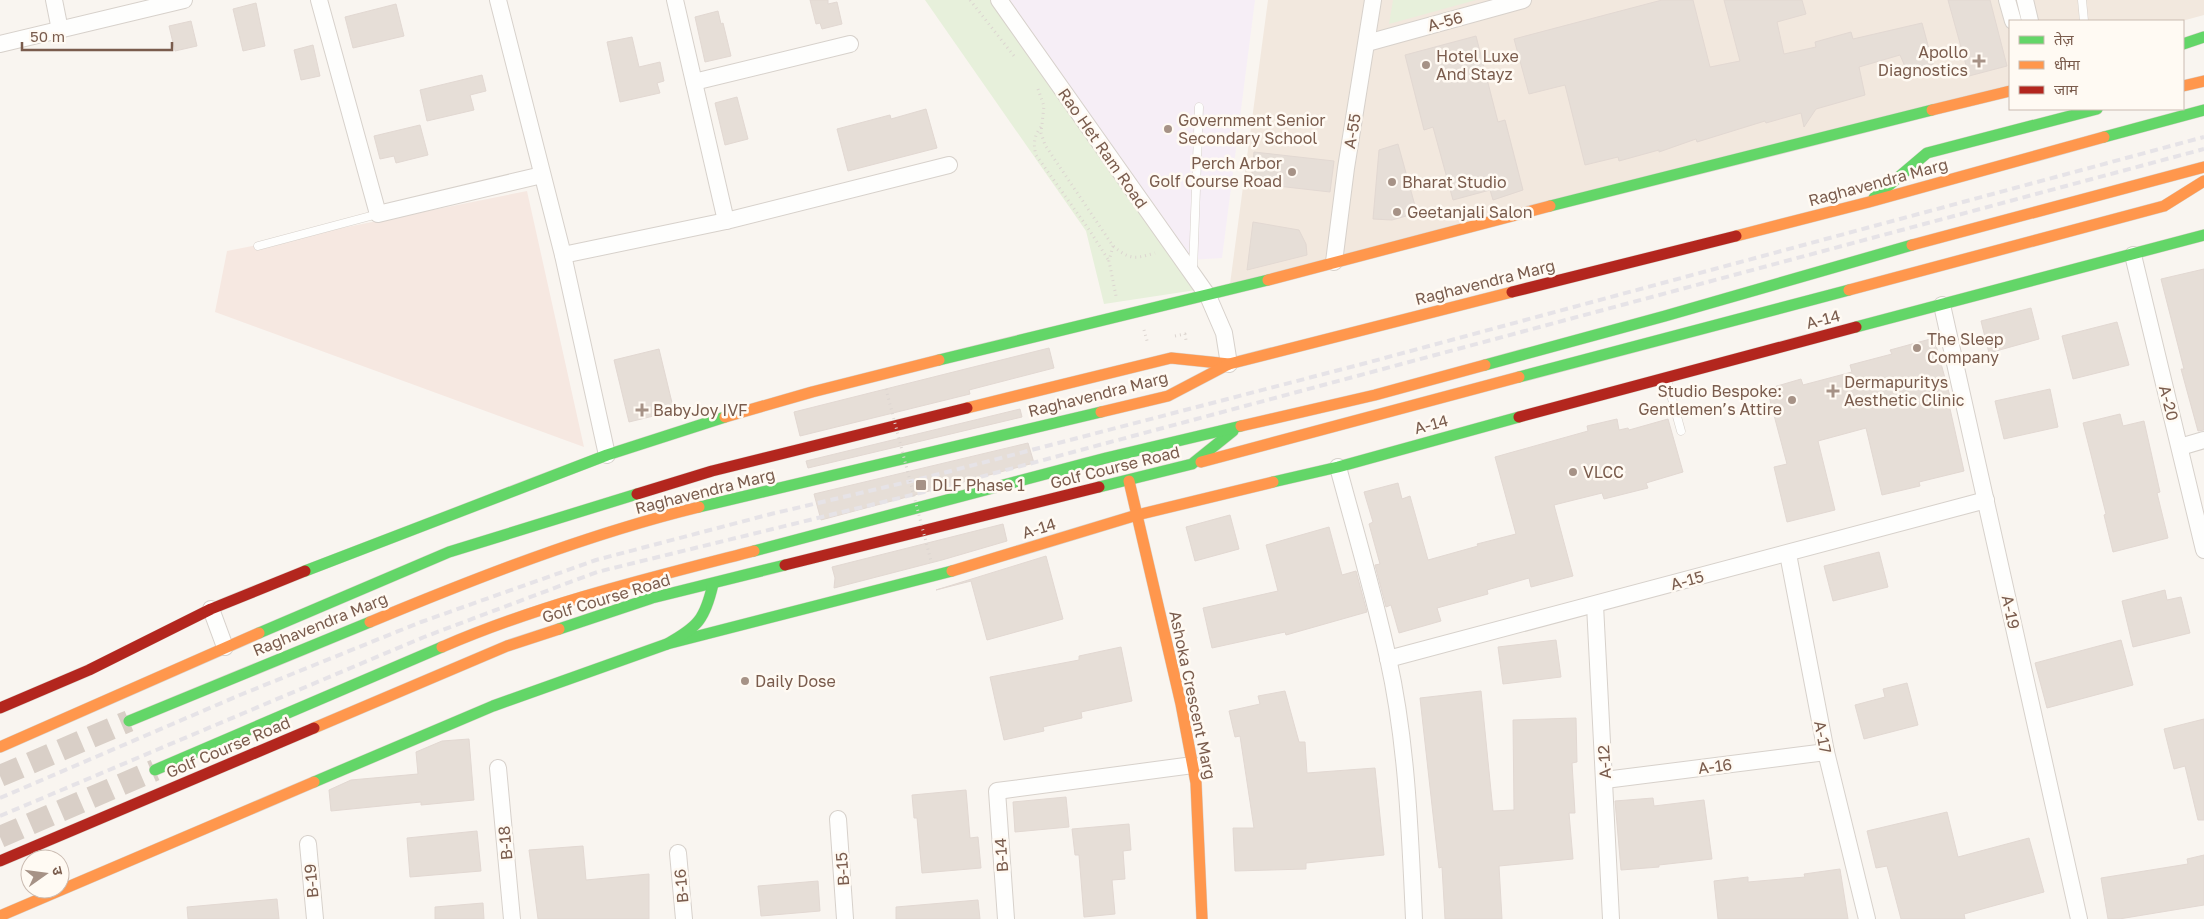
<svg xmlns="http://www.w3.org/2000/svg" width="2204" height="919" viewBox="0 0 2204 919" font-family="'Golos Text','Noto Sans Devanagari',sans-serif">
	<rect width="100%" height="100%" fill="#f9f5f0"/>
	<path fill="#f2e8de" d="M1268,0H2204V15L2182,21H2010V85L1230,284Z"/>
	<path fill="#f6e8e1" d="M527,191L584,447L215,312L227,251Z"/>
	<path fill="#f6eef6" d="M1007,0H1255L1222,258L1189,260Z"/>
	<g fill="#e7f0db">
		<path d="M925,0H991L1196,290L1104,304L1086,231Z"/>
		<path d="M1393,0H1476L1389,24Z"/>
	</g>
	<g fill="#e6ded7" stroke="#e2d8d2">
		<path d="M810,0H828V4L837,2L842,24L822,29L820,23L816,24Z"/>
		<path d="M1662,0H1693L1710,67L1740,61L1724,0H1802L1806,14L1777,22L1784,54L1816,47L1815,42L1851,32L1853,39L1922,23L1933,64L1907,71L1900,55L1859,67L1865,95L1816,109L1804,127L1801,113L1766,123L1765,121L1697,142L1696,139L1659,152V150L1619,161L1618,157L1585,165L1565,85L1529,94L1514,39Z"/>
		<path d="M1948,0H1990L2007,66L1969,76Z"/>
		<path d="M256,3L265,46L243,51L233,9Z"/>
		<path d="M396,4L404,36L353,48L345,17Z"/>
		<path d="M718,11L721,24L723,23L731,56L705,62L695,17Z"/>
		<path d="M191,21L197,46L175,51L169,26Z"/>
		<path d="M1476,36L1498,122L1505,120L1523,190L1493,200L1490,190L1453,200L1433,127L1424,130L1405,55Z"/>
		<path d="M632,37L639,67L660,62L664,81L657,83L660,93L620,102L607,42Z"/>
		<path d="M313,45L320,76L301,80L294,50Z"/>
		<path d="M482,75L486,91L470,95L474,110L427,121L420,90Z"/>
		<path d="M737,97L748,139L725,145L715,103Z"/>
		<path d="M926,109L937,148L848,171L837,129L890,115L891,119Z"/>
		<path d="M420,125L428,155L396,163L394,156L380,159L374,136Z"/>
		<path d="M1398,144L1417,213L1392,220L1373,219L1379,150Z"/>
		<path d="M1254,152L1334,161L1330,192L1251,183Z"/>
		<path d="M1253,222L1299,230L1306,244L1307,255L1247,270Z"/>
		<path d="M2204,269V430L2198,431L2181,369H2184L2161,279Z"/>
		<path d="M2031,308L2039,339L1989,353L1981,321Z"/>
		<path d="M2117,322L2129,365L2073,379L2062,336Z"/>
		<path d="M1934,338L1951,400H1948L1964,471L1919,482L1920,486L1882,495L1866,428L1818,441L1835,510L1787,522L1774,467L1787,464L1767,389L1801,379L1803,385L1852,372L1850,365L1892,354L1890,350Z"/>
		<path d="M1049,348L1054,368L969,390L970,394L800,436L794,412Z"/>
		<path d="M659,349L674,411L629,422L614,360Z"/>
		<path d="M2050,389L2058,427L2004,439L1995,401Z"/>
		<path d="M1020,409L1022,417L808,468L806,461Z"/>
		<path d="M2120,414L2123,426L2144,421L2160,492L2157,493L2168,538L2113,552L2104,515L2106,514L2083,423Z"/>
		<path d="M1617,419L1619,430L1628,428L1629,430L1668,419L1683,472L1646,483L1648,488L1604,499L1602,493L1554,505L1573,576L1531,587L1529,578L1487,590L1488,594L1437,608L1441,621L1399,633L1391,605L1386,607L1375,565L1380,564L1369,524L1373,522L1364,492L1398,483L1402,499L1410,496L1428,560L1478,546L1477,544L1516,534L1495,457L1588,431L1587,426Z"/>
		<path d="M1028,443L1034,463L821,520L814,494Z"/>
		<path d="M1230,515L1239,549L1195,561L1186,527Z"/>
		<path d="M1003,524L1007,541L942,560L834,588L835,578L832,567Z"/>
		<path d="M1329,527L1342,575L1356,571L1367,612L1286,635L1285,632L1212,648L1203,608L1278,591L1266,545Z"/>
		<path d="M1879,552L1888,587L1833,601L1824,566Z"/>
		<path d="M1046,556L1063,619L987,640L971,581L936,590Z"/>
		<path d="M2165,590L2167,600L2181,597L2190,633L2133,647L2122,601Z"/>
		<path d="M1556,640L1561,677L1503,684L1498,647Z"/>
		<path d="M2121,640L2133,685L2047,708L2035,663Z"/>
		<path d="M1121,647L1132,701L1081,712L1082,718L1043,727L1044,731L1004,740L990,677L1079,660V656Z"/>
		<path d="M1907,683L1918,725L1864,739L1855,705L1885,697L1883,689Z"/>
		<path d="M1285,691L1299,742H1305L1307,773L1375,768L1384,855L1306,863V869L1235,871L1233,828H1254L1240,736L1235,737L1229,711L1260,704L1258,696Z"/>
		<path d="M1481,691L1493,811L1514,810L1513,720L1576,718L1577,762L1572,763L1575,813H1569L1573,859L1499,866L1502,919H1445L1442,867L1439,868L1420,698Z"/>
		<path d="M2204,719V820H2198L2185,766L2174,769L2164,729Z"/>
		<path d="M469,739L474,800L421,805V802L331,811L329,790L351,780L418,774L416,752L442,741Z"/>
		<path d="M966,790L970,838L978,837L981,868L922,873L917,818H914L912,795Z"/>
		<path d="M1066,797L1069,827L1015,832L1013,802Z"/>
		<path d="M1653,798L1654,806L1704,800L1712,859L1659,865V867L1621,870L1615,801Z"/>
		<path d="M1947,812L1958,857L2029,838L2044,892L1964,914L1965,919H1901L1887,866L1876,868L1867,831Z"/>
		<path d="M1129,824L1131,850L1123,851L1125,879L1112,880L1115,914L1084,917L1079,855H1075L1072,829Z"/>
		<path d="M477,831L481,871L410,877L407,838Z"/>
		<path d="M583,846L586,880L649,874V919H538L529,850Z"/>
		<path d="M2204,855V905L2119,919H2108L2101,878L2188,864L2187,859Z"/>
		<path d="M1840,869L1848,919H1718L1714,881L1748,877V882L1805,877L1804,874Z"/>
		<path d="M818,881L820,911L761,916L758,886Z"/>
		<path d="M277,899L279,919H188L187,907Z"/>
		<path d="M978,900L980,919H896V907Z"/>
		<path d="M483,903L484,919H435V907Z"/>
	</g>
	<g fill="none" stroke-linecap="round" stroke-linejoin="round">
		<g stroke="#d9cfc7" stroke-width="22" stroke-dasharray="22 11" stroke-linecap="butt">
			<path d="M0,776L129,721"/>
			<path d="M0,837L155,770"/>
		</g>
		<g stroke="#d7d1cb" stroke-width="9">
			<g id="lane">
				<path d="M2082,0L2084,21"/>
				<path d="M258,246L378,214"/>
				<path d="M1193,270L1199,107"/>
				<path d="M1666,377L1681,431"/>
			</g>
		</g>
		<g stroke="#d7d1cb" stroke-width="18">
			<g id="street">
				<path d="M54,0L60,30"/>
				<path d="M319,0L378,214L542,175"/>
				<path d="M498,0L563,255L607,455"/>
				<path d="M999,0L1208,296L1224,333L1229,364"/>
				<path d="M2007,0L2013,21"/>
				<path d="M2025,0L2030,21"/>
				<path d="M1367,43L1523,0"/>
				<path d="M0,44L184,0"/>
				<path d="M694,82L850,44"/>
				<path d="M726,221L949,165"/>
				<path d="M563,255L726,221L675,0"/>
				<path d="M2133,255L2204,550"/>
				<path d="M1334,262L1346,168L1373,0"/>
				<path d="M1942,305L2079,919"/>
				<path d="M2180,447L2204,440"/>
				<path d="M1338,467C1355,530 1374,594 1388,658C1407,743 1410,832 1414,919"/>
				<path d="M1788,554L1826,752L1867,919"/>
				<path d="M1595,605L1611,919"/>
				<path d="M211,609L225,647"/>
				<path d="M1388,659L1986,500"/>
				<path d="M498,768L512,919"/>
				<path d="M1605,780L1826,752"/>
				<path d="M838,819L845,919"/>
				<path d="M308,844L315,919"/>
				<path d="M678,853L684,919"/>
				<path d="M1006,919L997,791L1193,765"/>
			</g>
		</g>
		<g stroke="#d9d2cb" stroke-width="12">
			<g id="fast">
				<path d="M2183,44L2204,37"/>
				<path d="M2104,137L2204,110"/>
				<path d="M1874,198L1927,153L2097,109"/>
				<path d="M1550,206L1932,110"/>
				<path d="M1856,327L2204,235"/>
				<path d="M939,360L1268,280"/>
				<path d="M1485,365L1665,316L1912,245"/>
				<path d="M1519,377L1849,290"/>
				<path d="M1273,482L1338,467L1519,417"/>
				<path d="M1099,487L1192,464L1233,431"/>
				<path d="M699,507L1101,412"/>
				<path d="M754,551L1106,458L1241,426"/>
				<path d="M305,571L607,455L725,417"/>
				<path d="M559,629L652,598L785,565"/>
				<path d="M259,633L449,552L637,494"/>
				<path d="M667,644L952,571"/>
				<path d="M129,721L370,622"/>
				<path d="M155,770L442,647"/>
				<path d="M314,782L493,706L667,644C698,627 705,619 713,584"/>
			</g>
		</g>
		<g stroke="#d9d2cb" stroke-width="12">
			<g id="slow">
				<path d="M2183,86L2204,81"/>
				<path d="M1932,110L2010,91"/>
				<path d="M1736,236L1869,202L2104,137"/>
				<path d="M1912,245L2204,167"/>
				<path d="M1268,280L1550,206"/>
				<path d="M1849,290L2164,206L2204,181"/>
				<path d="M967,408L1171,358L1229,364"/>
				<path d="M1101,412L1168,396L1229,364L1512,292"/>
				<path d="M725,417L812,392L939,360"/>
				<path d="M1241,426L1375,395L1485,365"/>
				<path d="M1201,462L1519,377"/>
				<path d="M1129,481L1181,704L1196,783L1202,919"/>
				<path d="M952,571L1137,515L1273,482"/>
				<path d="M370,622C476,578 588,534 699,507"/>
				<path d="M442,647C541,604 649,578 754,551"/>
				<path d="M314,728L507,646L559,629"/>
				<path d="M0,747L259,633"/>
				<path d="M0,916L314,782"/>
			</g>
		</g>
		<g stroke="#d9d2cb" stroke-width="12">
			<g id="jam">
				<path d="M1512,292L1736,236"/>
				<path d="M1519,417L1856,327"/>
				<path d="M637,494L712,471L967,408"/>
				<path d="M785,565L1099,487"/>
				<path d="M0,708L89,670L211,609L305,571"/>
				<path d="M0,861L314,728"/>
			</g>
		</g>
		<g stroke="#dcd5d0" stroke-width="3" stroke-dasharray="1 4" stroke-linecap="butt">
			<path d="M970,0L1014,56"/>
			<path d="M1038,89L1044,106L1041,133L1045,145L1113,246C1130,260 1135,259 1155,253"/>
			<path d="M1041,127C1034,136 1033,144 1036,155L1090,231L1109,261"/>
			<path d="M1113,246L1109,261L1116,296"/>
			<path d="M1144,330L1148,344"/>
			<path d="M1175,336L1185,334L1186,340"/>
		</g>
		<use href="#lane" stroke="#fefefd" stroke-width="8"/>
		<use href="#street" stroke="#fefefd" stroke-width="16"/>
		<use href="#fast" stroke="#63d668" stroke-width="11"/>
		<use href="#slow" stroke="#ff974d" stroke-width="11"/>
		<use href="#jam" stroke="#b3261e" stroke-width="11"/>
		<g stroke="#e6e3e7" stroke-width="4" stroke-dasharray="8 5" stroke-linecap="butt">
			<path d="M0,798L240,695L421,622L596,560L771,514L920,479L1366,363L2204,137"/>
			<path d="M0,816L424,637L597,572L924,492L2204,149"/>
		</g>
		<path stroke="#dcd5d0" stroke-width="3" stroke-dasharray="1 4" stroke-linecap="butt" d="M886,389L931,561"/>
	</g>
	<g fill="#a69286" stroke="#fffaf3" stroke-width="2">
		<path d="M1976.5 53.5h5v5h5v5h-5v5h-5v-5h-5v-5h5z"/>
		<circle cx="1426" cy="65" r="5"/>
		<circle cx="1168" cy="129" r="5"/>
		<circle cx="1292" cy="172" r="5"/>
		<circle cx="1392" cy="182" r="5"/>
		<circle cx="1397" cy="212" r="5"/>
		<circle cx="1917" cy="348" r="5"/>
		<path d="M1830.5 383.5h5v5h5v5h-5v5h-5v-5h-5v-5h5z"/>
		<circle cx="1792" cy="400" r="5"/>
		<path d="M639.5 402.5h5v5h5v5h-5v5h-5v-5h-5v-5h5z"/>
		<circle cx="1573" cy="472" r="5"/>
		<rect x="915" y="479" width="12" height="12" rx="2.5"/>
		<circle cx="745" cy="681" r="5"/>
	</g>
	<g text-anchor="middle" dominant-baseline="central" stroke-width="5" stroke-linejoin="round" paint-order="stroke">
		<g font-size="16" fill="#7a5c4d" stroke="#fffaf3">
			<text transform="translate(1445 21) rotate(-15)">A-56</text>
			<text transform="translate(1352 131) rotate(-80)">A-55</text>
			<text transform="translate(1103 148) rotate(55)">Rao Het Ram Road</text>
			<text transform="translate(1878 182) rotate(-15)">Raghavendra Marg</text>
			<text transform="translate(1485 282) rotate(-14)">Raghavendra Marg</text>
			<text transform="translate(1823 319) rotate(-14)">A-14</text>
			<text transform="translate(1098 394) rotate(-14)">Raghavendra Marg</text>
			<text transform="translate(2169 403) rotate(76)">A-20</text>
			<text transform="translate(1431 424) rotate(-15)">A-14</text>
			<text transform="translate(1115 467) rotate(-14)">Golf Course Road</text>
			<text transform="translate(705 491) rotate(-14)">Raghavendra Marg</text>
			<text transform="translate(1039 528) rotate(-17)">A-14</text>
			<text transform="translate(1687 580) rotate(-15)">A-15</text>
			<text transform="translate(606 598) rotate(-17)">Golf Course Road</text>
			<text transform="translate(2011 612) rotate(78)">A-19</text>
			<text transform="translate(320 624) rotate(-22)">Raghavendra Marg</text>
			<text transform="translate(1193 695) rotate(78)">Ashoka Crescent Marg</text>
			<text transform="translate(1823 737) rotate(79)">A-17</text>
			<text transform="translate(228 747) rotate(-23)">Golf Course Road</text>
			<text transform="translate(1604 762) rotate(-93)">A-12</text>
			<text transform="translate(1715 766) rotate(-7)">A-16</text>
			<text transform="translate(505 843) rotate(-95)">B-18</text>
			<text transform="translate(1001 855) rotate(-94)">B-14</text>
			<text transform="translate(842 869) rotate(-94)">B-15</text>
			<text transform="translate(311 881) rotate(-95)">B-19</text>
			<text transform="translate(681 886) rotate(-95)">B-16</text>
		</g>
		<g font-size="16" fill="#7a5c4d" stroke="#fffaf3" text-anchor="start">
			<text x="1968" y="52" text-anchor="end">Apollo<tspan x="1968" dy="18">Diagnostics</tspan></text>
			<text x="1436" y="56">Hotel Luxe<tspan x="1436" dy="18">And Stayz</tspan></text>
			<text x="1178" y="120">Government Senior<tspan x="1178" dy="18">Secondary School</tspan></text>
			<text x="1282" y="163" text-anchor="end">Perch Arbor<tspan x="1282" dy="18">Golf Course Road</tspan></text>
			<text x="1402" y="182">Bharat Studio</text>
			<text x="1407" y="212">Geetanjali Salon</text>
			<text x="1927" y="339">The Sleep<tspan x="1927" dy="18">Company</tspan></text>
			<text x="1844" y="382">Dermapuritys<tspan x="1844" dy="18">Aesthetic Clinic</tspan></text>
			<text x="1782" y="391" text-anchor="end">Studio Bespoke:<tspan x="1782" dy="18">Gentlemen’s Attire</tspan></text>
			<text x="653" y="410">BabyJoy IVF</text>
			<text x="1583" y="472">VLCC</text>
			<text x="932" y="485">DLF Phase 1</text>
			<text x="755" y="681">Daily Dose</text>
		</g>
	</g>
	<rect x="2009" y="20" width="175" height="90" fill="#fffaf3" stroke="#cabbb1"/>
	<rect x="2019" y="36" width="25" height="8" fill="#63d668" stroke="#cabbb1"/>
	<text x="2054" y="45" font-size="15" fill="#7a5c4d">तेज़</text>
	<rect x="2019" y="61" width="25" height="8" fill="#ff974d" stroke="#cabbb1"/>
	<text x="2054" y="70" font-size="15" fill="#7a5c4d">धीमा</text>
	<rect x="2019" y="86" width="25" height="8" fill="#b3261e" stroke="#cabbb1"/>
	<text x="2054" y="95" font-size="15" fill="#7a5c4d">जाम</text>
	<g transform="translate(45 874) rotate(76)"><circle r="24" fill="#fffaf3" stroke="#cabbb1"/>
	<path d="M0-4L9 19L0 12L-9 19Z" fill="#a69286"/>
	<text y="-8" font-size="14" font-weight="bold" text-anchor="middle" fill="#7a5c4d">उ</text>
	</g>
	<path d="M22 42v8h150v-8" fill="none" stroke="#7a5c4d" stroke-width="2.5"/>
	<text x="30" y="42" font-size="15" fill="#7a5c4d" stroke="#fffaf3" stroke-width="4" paint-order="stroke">50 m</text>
</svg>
